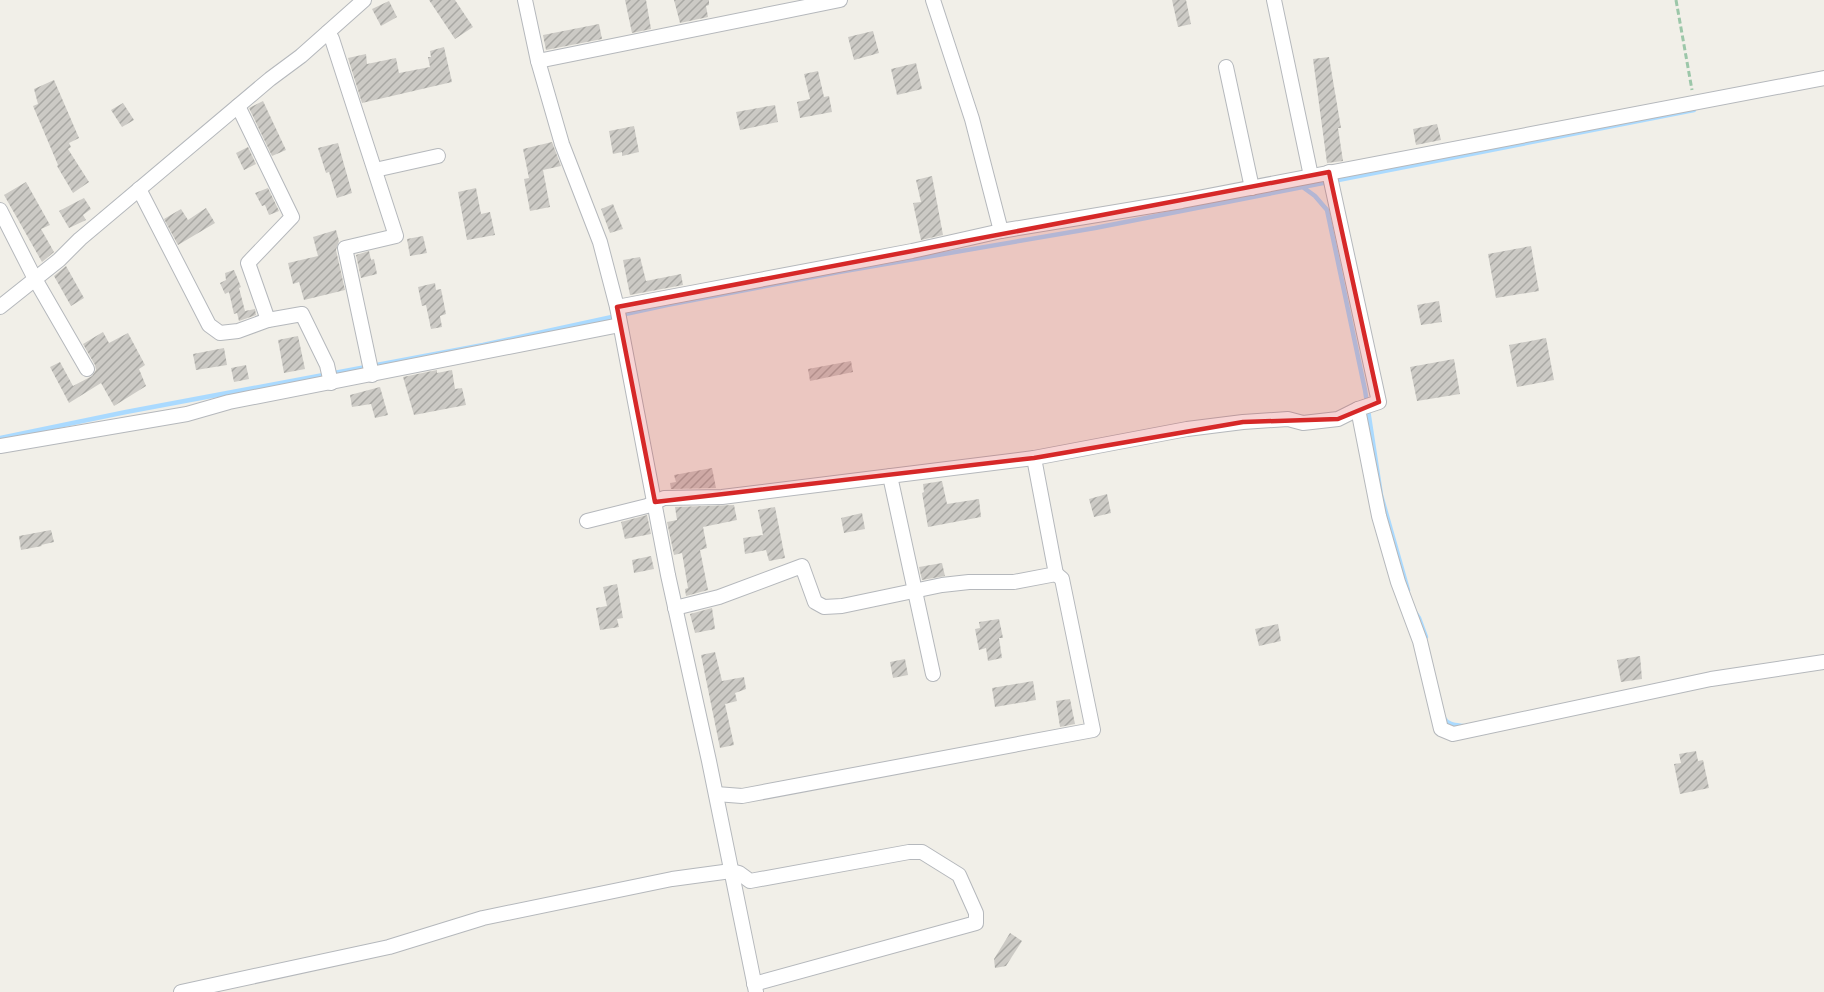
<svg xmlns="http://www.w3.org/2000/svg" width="1824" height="992" viewBox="0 0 1824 992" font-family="Mulish,sans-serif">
	<defs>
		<pattern id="building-hatch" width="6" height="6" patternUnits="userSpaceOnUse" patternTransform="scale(1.5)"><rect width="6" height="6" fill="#cccac5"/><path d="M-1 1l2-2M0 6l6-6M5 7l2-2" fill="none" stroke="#a9a8a4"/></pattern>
	</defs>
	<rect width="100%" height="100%" fill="#f1efe8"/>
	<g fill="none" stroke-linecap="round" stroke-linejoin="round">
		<g stroke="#aadaff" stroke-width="4.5">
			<path d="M1304,188L1315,196L1327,210L1365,390L1381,495L1408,590"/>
			<path d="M0,438L126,412L483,345L667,305L839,272L1095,228L1694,110"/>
			<path d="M1415,612L1419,618L1426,637"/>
			<path d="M1444,718C1448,725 1455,725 1463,726"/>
		</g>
	</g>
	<g fill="url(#building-hatch)">
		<path d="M429,0H455L473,27L455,39Z"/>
		<path d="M625,0H646L651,29L632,33Z"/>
		<path d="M674,0H709V5L706,6L708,17L680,23Z"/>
		<path d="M1172,0H1186L1191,24L1178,27Z"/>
		<path d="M389,1L397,17L381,26L372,9Z"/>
		<path d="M599,24L602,39L546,50L543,35Z"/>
		<path d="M873,31L879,53L854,60L848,37Z"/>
		<path d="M444,47L452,82L362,103L348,58L366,54L367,64L396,58L399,73L430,67L428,57H431L430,51Z"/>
		<path d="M1329,57L1341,128H1338L1343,161L1327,163L1313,59Z"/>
		<path d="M916,63L922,89L897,95L891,69Z"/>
		<path d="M818,71L824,97L829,96L832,112L800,118L797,102L810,99L804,74Z"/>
		<path d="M54,80L79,138L69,143L71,147L68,149L89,182L73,193L57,166L58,165L33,106L38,104L34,89Z"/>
		<path d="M263,101L286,150L272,156L249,108Z"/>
		<path d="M123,103L134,120L122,127L111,110Z"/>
		<path d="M775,105L778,122L740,130L736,112Z"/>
		<path d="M1437,124L1441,140L1416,145L1413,129Z"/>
		<path d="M634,126L639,152L622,156V152L613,154L609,131Z"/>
		<path d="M552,142L561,166L543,170L550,207L530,211L524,179L529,178L523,149Z"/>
		<path d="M338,143L352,193L337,198L329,172L326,173L318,148Z"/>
		<path d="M248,147L256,164L244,170L236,153Z"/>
		<path d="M932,176L943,235L921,240L913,203L921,202L916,180Z"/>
		<path d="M26,182L50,225L41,229L54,252L42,262L4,195Z"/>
		<path d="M268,188L279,211L269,215L265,205L262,206L255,193Z"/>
		<path d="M476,188L481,214L490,212L495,235L467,240L458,192Z"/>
		<path d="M84,198L91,209L83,215L86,220L69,228L59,211Z"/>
		<path d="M613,204L623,229L610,233L601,209Z"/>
		<path d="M206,208L215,223L178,245L164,219L181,209L188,220Z"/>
		<path d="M336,230L339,241L336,250L345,290L304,300L299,282L293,284L288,263L318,256L313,237Z"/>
		<path d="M423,236L427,253L410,256L407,239Z"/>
		<path d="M1531,246L1539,291L1496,298L1488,254Z"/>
		<path d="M369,251L371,260L374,259L377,274L361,278L356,255Z"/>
		<path d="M640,257L646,281L681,274L683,285L630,295L623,260Z"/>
		<path d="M66,266L84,298L71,306L54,276Z"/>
		<path d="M234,270L241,287L239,288L245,311L255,309L256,315L239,321L237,313L234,314L229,292L225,294L220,283L226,280L225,273Z"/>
		<path d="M435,283L436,290L441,289L446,314L440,316L442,327L431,329L426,305L422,306L418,287Z"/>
		<path d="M1439,301L1442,322L1421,325L1417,305Z"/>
		<path d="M103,332L109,343L128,333L145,365L139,369L146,386L114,406L101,383L69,403L50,367L60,362L73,386L92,376L96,370L95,365L83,344Z"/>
		<path d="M298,336L305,369L284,373L278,340Z"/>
		<path d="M1546,338L1554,380L1517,387L1509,345Z"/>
		<path d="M224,348L227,365L196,370L193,354Z"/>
		<path d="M1454,359L1460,394L1417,401L1410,367Z"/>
		<path d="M851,361L853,372L810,381L808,369Z"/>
		<path d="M246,365L249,379L234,382L231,368Z"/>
		<path d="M437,370V373L452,370L455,389L462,388L466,405L414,415L403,377Z"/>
		<path d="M380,387L388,415L375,418L371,404L352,407L350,395Z"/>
		<path d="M712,468L716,488L671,489L670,483L676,482L674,475Z"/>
		<path d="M942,481L947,504L979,499L981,517L928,527L922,493L924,492L923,484Z"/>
		<path d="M1107,494L1111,513L1094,517L1089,499Z"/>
		<path d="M734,505L737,520L703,527L707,548L700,550L708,590L686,596L685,589L688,588L682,553L674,555L667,522L677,520L675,507Z"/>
		<path d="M775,507L785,558L769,561L766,550L745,554L743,538L763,535L758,510Z"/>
		<path d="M862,513L865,529L844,533L841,518Z"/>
		<path d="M647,515L651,534L625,539L621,522Z"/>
		<path d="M51,530L54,542L41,545L42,546L21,550L19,536Z"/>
		<path d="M651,556L654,569L634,573L632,560Z"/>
		<path d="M942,563L945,576L922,580L919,567Z"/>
		<path d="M617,584L623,618L617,619L619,627L600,630L596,608L607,606L603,587Z"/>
		<path d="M712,608L715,629L695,633L690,614Z"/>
		<path d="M999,619L1003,638H999L1002,658L988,661L986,648L979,650L975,629L980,628L979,622Z"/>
		<path d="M1278,624L1281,641L1259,646L1255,629Z"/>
		<path d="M715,652L722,681L744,677L746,689L735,693L737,701L725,704L734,745L720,748L701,655Z"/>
		<path d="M1640,656L1642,679L1621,682L1617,660Z"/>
		<path d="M905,659L908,675L893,678L890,662Z"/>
		<path d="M1033,681L1036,700L995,707L992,688Z"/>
		<path d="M1070,699L1075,724L1060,727L1056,701Z"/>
		<path d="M1696,751L1698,761L1703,760L1709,788L1680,794L1674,764L1681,763L1679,754Z"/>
		<path d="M1010,933L1022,941L1006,966L995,968L994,959Z"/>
	</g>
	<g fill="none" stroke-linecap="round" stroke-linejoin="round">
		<g stroke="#b5b8bc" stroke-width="16">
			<g id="minor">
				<path d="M525,0L538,61L562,144L600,242L617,307L668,575L709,761L756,992"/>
				<path d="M933,0L972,119L1001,231"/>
				<path d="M1274,0L1311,176"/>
				<path d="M328,32L332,39L396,236L345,248L372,375"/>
				<path d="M538,61L840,0"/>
				<path d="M1226,67L1252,188"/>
				<path d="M238,106L292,217L248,263L268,320"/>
				<path d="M375,170L438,156"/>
				<path d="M1329,172L1379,402L1358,409L1379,516L1398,582L1420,641L1441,729L1453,734L1711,679L1824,662"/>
				<path d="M139,189L209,325L220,333L238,331L268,320L302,314L327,365L331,383"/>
				<path d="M0,210L35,279L87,369"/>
				<path d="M0,307L59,260L80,239L270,79L301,56L364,0"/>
				<path d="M617,307L912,251L1001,231L1182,201L1824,78"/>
				<path d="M0,446L187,414L229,402L620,325"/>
				<path d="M890,476L933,674"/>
				<path d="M587,521L647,506L664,498L722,497L1034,458L1187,429L1243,422L1288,419L1303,423L1338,419L1358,409"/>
				<path d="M675,608L719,597L802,566L815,602L824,607L842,606L942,585L969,582H1014L1056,574L1034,458"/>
				<path d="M716,794L742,796L1093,730L1062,579L1056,574"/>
				<path d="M181,992L389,947L483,918L672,879L731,871L739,873L750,881L909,852H922L959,875L976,913V923L754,984"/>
			</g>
		</g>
		<path stroke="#9cc7a9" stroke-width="3" stroke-dasharray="6 3" stroke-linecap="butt" d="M1676,0L1692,90"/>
		<use href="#minor" stroke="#fff" stroke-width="14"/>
	</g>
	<path fill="#d62828" fill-opacity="0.2" stroke="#d62828" stroke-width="4.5" stroke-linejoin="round" d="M1329,172L1379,402L1338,419L1243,422L1034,458L655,502L617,307Z"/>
</svg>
